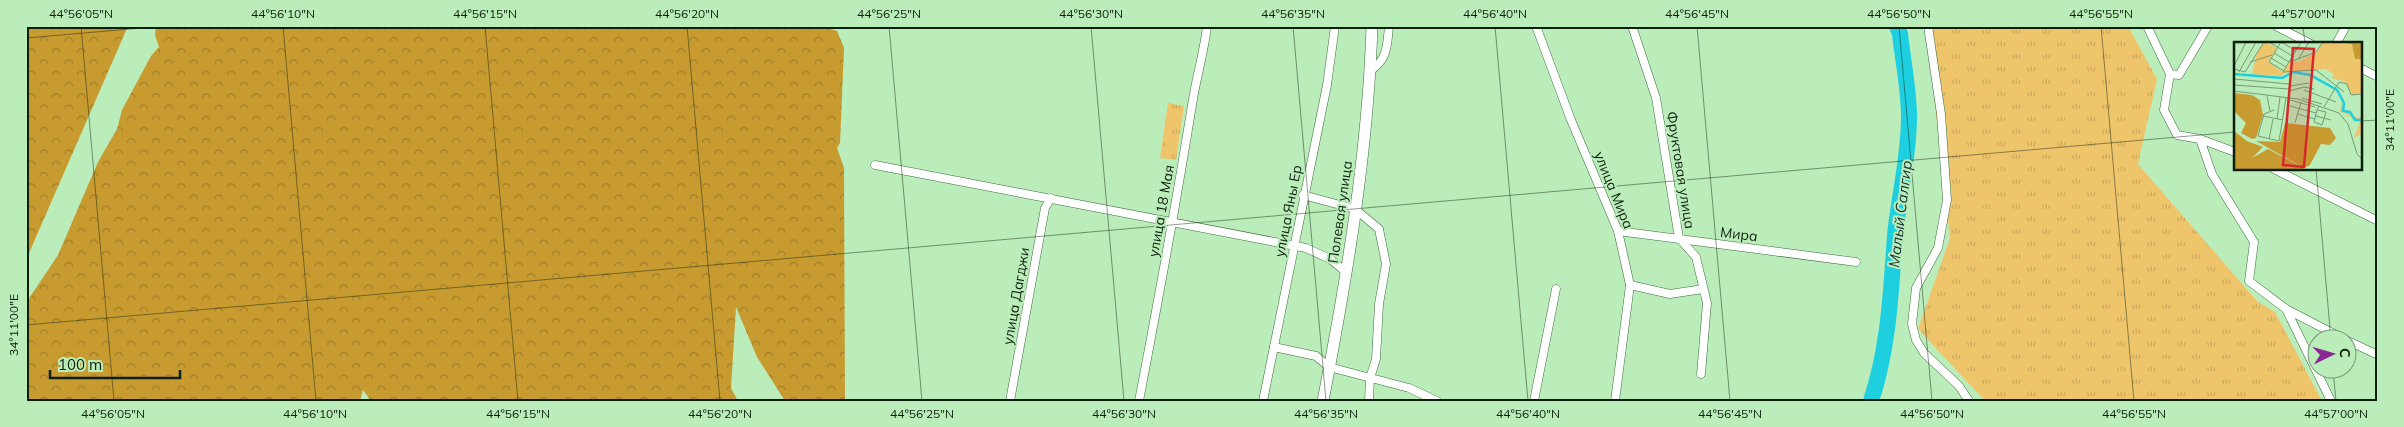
<svg xmlns="http://www.w3.org/2000/svg" width="2404" height="427" viewBox="0 0 2404 427" font-family="Mulish,sans-serif">
	<defs>
		<pattern id="grass-tufts" width="24" height="20" patternUnits="userSpaceOnUse" patternTransform="scale(1.25)"><rect width="24" height="20" fill="#efc56c"/><path d="M3 7l-1-3M5 7V3M7 7l1-3M15 17l-1-3M17 17v-4M19 17l1-3" fill="none" stroke="#cca95c"/></pattern>
		<pattern id="forest-crowns" width="20" height="18" patternUnits="userSpaceOnUse" patternTransform="scale(1.25)"><rect width="20" height="18" fill="#c89b31"/><path d="M2 6a3 3 0 1 1 6 0M12 15a3 3 0 1 1 6 0" fill="none" stroke="#a17e28"/></pattern>
	</defs>
	<rect width="100%" height="100%" fill="#bbedba"/>
	<g fill="url(#grass-tufts)">
		<path d="M1926,26H2128L2157,79L2138,164L2257,301L2275,312L2322,401H1985L1918,329L1950,238Z"/>
		<path d="M1168,103L1184,106L1176,160L1160,158Z"/>
	</g>
	<g fill="url(#forest-crowns)">
		<path d="M26,26H128L26,260Z"/>
		<path d="M156,26H821L837,31L844,48L840,143L837,148L844,168L845,401H785L757,357L736,307L731,388L738,401H371L363,390L360,401H26V303L58,255L98,162L117,129L122,110L151,56L159,47L155,35Z"/>
	</g>
	<g fill="none" stroke-linecap="round" stroke-linejoin="round">
		<path stroke="#1ed0df" stroke-width="16" d="M1871,401C1889,347 1891,291 1895,235C1899,196 1909,157 1909,117C1909,90 1903,61 1900,34L1897,26"/>
		<g stroke="#3d6b3e" stroke-width="9">
			<g id="minor">
				<path d="M1536,26L1571,120L1618,231L1630,285L1615,401"/>
				<path d="M1632,26L1656,98L1679,238L1696,257L1707,303L1701,374"/>
				<path d="M1928,26L1941,114L1947,200L1938,248L1916,288L1912,324L1916,340L1924,353L1959,386L1969,401"/>
				<path d="M2147,26L2170,74L2164,110L2177,135L2200,139L2212,174L2254,242L2249,281L2286,309L2331,401"/>
				<path d="M2276,26L2311,44"/>
				<path d="M2336,44L2346,26"/>
				<path d="M2360,68L2378,77"/>
				<path d="M1370,71C1388,59 1387,46 1389,26"/>
				<path d="M2170,74L2179,75L2208,26"/>
				<path d="M2200,139L2235,152"/>
				<path d="M875,165L1306,248L1330,259L1346,272"/>
				<path d="M2274,169L2378,221"/>
				<path d="M1303,195L1355,209L1379,229L1386,264L1379,304L1376,359L1370,378L1369,401"/>
				<path d="M1618,231L1856,262"/>
				<path d="M1630,285L1670,294L1703,289"/>
				<path d="M2286,309L2346,340"/>
				<path d="M2346,340L2378,355"/>
				<path d="M1274,347L1316,356L1329,367L1409,388L1437,401"/>
				<path d="M1010,401L1045,208L1051,198"/>
				<path d="M1139,401C1158,302 1176,204 1192,105C1196,78 1204,53 1207,26"/>
				<path d="M1263,401L1327,85L1335,26"/>
				<path d="M1534,401L1556,289"/>
			</g>
		</g>
		<g stroke="#3d6b3e" stroke-width="12">
			<path id="secondary" d="M1323,401C1347,277 1368,152 1372,26"/>
		</g>
		<use href="#minor" stroke="#fff" stroke-width="8"/>
		<use href="#secondary" stroke="#fff" stroke-width="11"/>
	</g>
	<path fill="none" stroke="#0c1f0c" stroke-width="1" stroke-opacity="0.45" d="M81,26L114,401M283,26L316,401M485,26L518,401M687,26L720,401M889,26L922,401M1091,26L1124,401M1293,26L1326,401M1495,26L1528,401M1697,26L1730,401M1899,26L1932,401M2101,26L2134,401M2303,26L2305,44M26,38L165,26M2360,121L2378,120M2316,169L2331,340M26,325L2235,132M2333,370L2336,401"/>
	<g text-anchor="middle" dominant-baseline="central" stroke-width="4" stroke-linejoin="round" paint-order="stroke">
		<g font-size="14" fill="#0c1f0c" stroke="#bbedba">
			<text transform="translate(1681 170) rotate(81)">Фруктовая улица</text>
			<text transform="translate(1614 190) rotate(68)">улица Мира</text>
			<text transform="translate(1161 211) rotate(-80)">улица 18 Мая</text>
			<text transform="translate(1288 211) rotate(-79)">улица Яны Ер</text>
			<text transform="translate(1340 212) rotate(-82)">Полевая улица</text>
			<text transform="translate(1739 234) rotate(7)">Мира</text>
			<text transform="translate(1016 296) rotate(-80)">улица Дагджи</text>
		</g>
		<g font-size="15" font-style="italic" fill="#152f31" stroke="#bbedba">
			<text transform="translate(1900 214) rotate(-83)">Малый Салгир</text>
		</g>
	</g>
	<g transform="translate(2234 42)">
		<rect width="128" height="128" fill="#bbedba"/>
		<path d="M31,0L43,6L34,20L49,30L55,21L66,19L83,10L89,0L118,2L121,17H127V51L118,53L112,40L98,36L100,32L91,27L50,31L48,34L18,32L23,10ZM108,58L109,67L123,76L127,75V92L120,96L126,80L106,69Z" fill="#efc56c"/>
		<path d="M103,0H127V17H121L118,2ZM0,51L18,53L26,58L29,73L22,96L18,97L7,91L12,81L0,69ZM51,81L96,86L102,96L96,103L87,102L76,123L70,126L22,99L46,100ZM0,89L13,99L29,105L18,116L34,107L71,127H0Z" fill="#c89b31"/>
		<path fill="none" stroke="#1ed0df" stroke-width="2.5" d="M0,32L48,36L59,30L76,33L103,48L110,61L109,69L116,70L121,78H128"/>
		<path fill="none" stroke="#759b74" stroke-width="1" d="M35,0L60,15M47,0L35,20L50,29M47,0L62,9M67,0L49,30L82,28L110,50M40,11L55,20M37,16L52,25M65,16L75,0M16,20L38,13M56,20L82,10L89,0M0,24L12,0M0,27L11,30L30,0M5,30L22,0M0,37L55,42M0,43L55,47M56,44L75,41M70,48L102,60M0,49L64,57L105,71L114,82L123,112L128,117M55,49L70,45L80,47M33,54L36,69M68,56L88,62M56,58L81,65M56,64L82,71M90,65L105,40L113,42L117,53L128,52M40,68L30,72L24,94L45,99L52,56M83,68L92,70L88,83L80,80L83,68L85,64M63,72L81,77M29,74L49,78M82,74L97,78M43,77L46,55M61,81L67,60M35,97L39,77"/>
		<path fill="#d62828" fill-opacity="0.15" stroke="#d62828" stroke-width="2.5" d="M59,6L80,7L70,125L49,123Z"/>
		<rect width="128" height="128" fill="none" stroke="#0c1f0c" stroke-width="2.5"/>
	</g>
	<rect width="2404" height="427" fill="none" stroke="#bbedba" stroke-width="55"/>
	<g transform="translate(2332 354) rotate(85)"><circle r="24" fill="#bbedba" stroke="#759b74"/>
	<path d="M0-4L9 19L0 12L-9 19Z" fill="#892892"/>
	<text y="-8" font-size="14" font-weight="bold" text-anchor="middle" fill="#0c1f0c">С</text>
	</g>
	<path d="M50 370v8h130v-8" fill="none" stroke="#0c1f0c" stroke-width="2.5"/>
	<text x="58" y="370" font-size="15" fill="#0c1f0c" stroke="#bbedba" stroke-width="4" paint-order="stroke">100 m</text>
	<rect x="28" y="28" width="2348" height="372" fill="none" stroke="#0c1f0c" stroke-width="2"/>
	<g font-size="12" text-anchor="middle" fill="#0c1f0c">
		<text x="81" y="18">44°56'05"N</text>
		<text x="283" y="18">44°56'10"N</text>
		<text x="485" y="18">44°56'15"N</text>
		<text x="687" y="18">44°56'20"N</text>
		<text x="889" y="18">44°56'25"N</text>
		<text x="1091" y="18">44°56'30"N</text>
		<text x="1293" y="18">44°56'35"N</text>
		<text x="1495" y="18">44°56'40"N</text>
		<text x="1697" y="18">44°56'45"N</text>
		<text x="1899" y="18">44°56'50"N</text>
		<text x="2101" y="18">44°56'55"N</text>
		<text x="2303" y="18">44°57'00"N</text>
		<text transform="translate(2390 120) rotate(-90)" y="4">34°11'00"E</text>
		<text transform="translate(14 325) rotate(-90)" y="4">34°11'00"E</text>
		<text x="113" y="418">44°56'05"N</text>
		<text x="315" y="418">44°56'10"N</text>
		<text x="518" y="418">44°56'15"N</text>
		<text x="720" y="418">44°56'20"N</text>
		<text x="922" y="418">44°56'25"N</text>
		<text x="1124" y="418">44°56'30"N</text>
		<text x="1326" y="418">44°56'35"N</text>
		<text x="1528" y="418">44°56'40"N</text>
		<text x="1730" y="418">44°56'45"N</text>
		<text x="1932" y="418">44°56'50"N</text>
		<text x="2134" y="418">44°56'55"N</text>
		<text x="2336" y="418">44°57'00"N</text>
	</g>
</svg>
